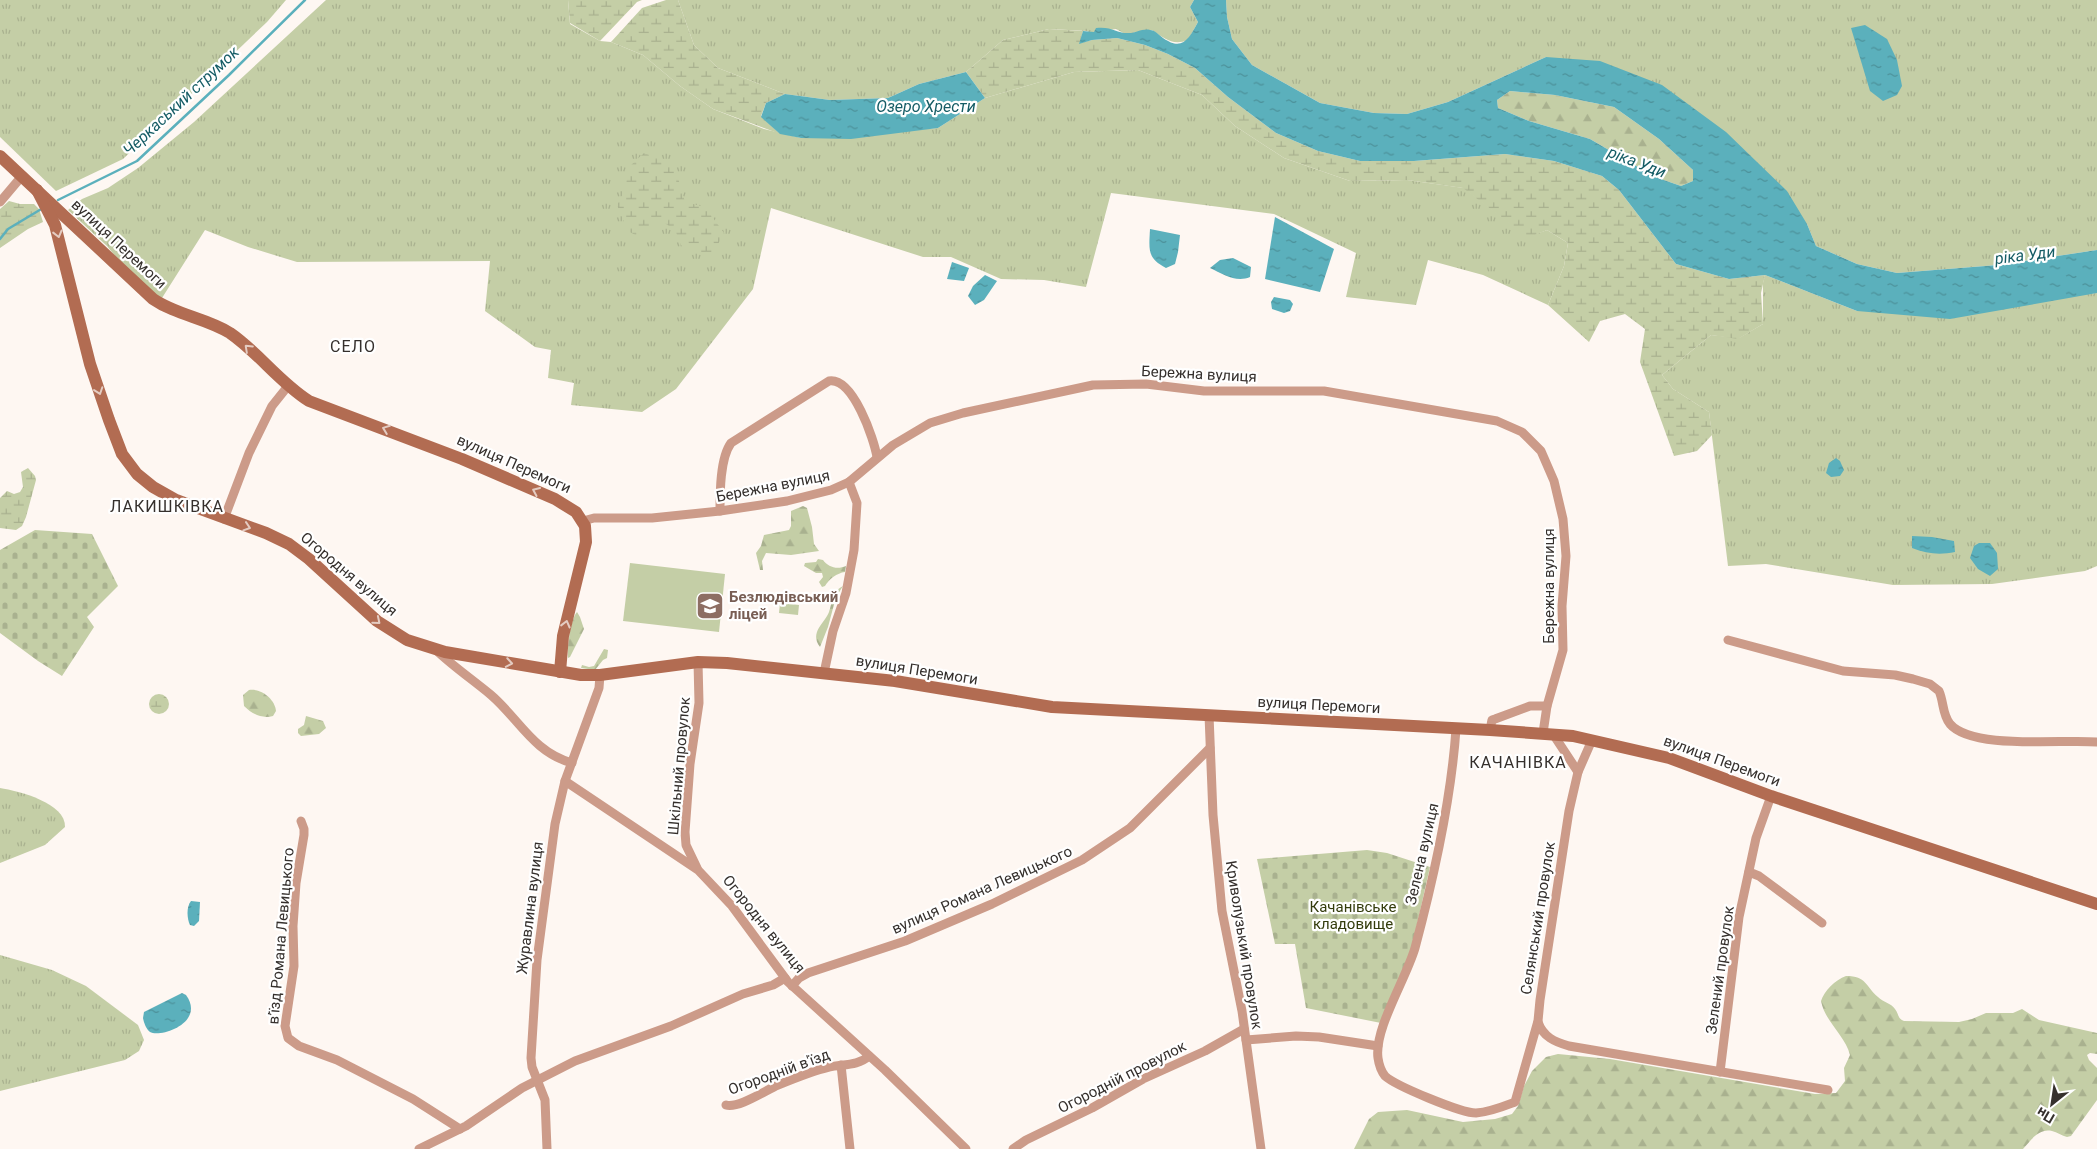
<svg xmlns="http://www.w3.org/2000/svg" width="2097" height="1149" viewBox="0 0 2097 1149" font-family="Roboto,sans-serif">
	<defs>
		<pattern id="grass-tufts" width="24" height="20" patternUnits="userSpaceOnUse" patternTransform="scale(1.25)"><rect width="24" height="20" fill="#c4cea6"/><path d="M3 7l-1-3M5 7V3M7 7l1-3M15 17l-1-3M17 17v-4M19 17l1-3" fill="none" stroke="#a9b18f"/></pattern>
		<pattern id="forest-firs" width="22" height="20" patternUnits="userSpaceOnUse" patternTransform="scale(1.25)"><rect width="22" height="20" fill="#c4cea6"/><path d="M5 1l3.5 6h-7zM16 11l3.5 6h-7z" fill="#a9b18f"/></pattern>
		<pattern id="wetland-marsh" width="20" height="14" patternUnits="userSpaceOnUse" patternTransform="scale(1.25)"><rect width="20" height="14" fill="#c4cea6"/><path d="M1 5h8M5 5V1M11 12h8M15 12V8" fill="none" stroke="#a9b18f"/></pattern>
		<pattern id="cemetery-stones" width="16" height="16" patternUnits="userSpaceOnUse" patternTransform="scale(1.25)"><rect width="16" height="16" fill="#c4cea6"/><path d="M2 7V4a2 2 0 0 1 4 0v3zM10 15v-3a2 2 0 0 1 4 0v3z" fill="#a9b18f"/></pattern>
		<pattern id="water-ripples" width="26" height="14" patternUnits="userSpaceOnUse" patternTransform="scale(1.25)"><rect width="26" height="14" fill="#5bb0bc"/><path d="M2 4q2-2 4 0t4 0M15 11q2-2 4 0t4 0" fill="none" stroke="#4c9099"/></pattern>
	</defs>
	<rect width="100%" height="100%" fill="#fef7f2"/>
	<g fill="url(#grass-tufts)">
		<path d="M0,0H286L267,22L123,159L56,191L0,137Z"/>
		<path d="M326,0H568L570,24L600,41L611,42L643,55L680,86L713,109L764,129L801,138L938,128L985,98L1074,72L1138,70L1202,95L1235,126L1284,158L1350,181L1407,180L1464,188L1528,237L1547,230L1568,243L1564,266L1548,305L1483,275L1428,260L1416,305L1346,297L1356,253L1274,214L1111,193L1086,287L1044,280L1001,279L951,257H923L771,208L753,289L676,389L642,412L571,405L574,383L548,378L551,350L535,347L485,311L490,261L297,262L248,247L205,230L162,298L142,289L107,246L68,210L82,199L108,188L138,168L194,122Z"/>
		<path d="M678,0H1194L1190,7L1198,22L1188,40C1173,46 1165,39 1152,30L1125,34L1116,29L1090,33L1087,31L1049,29L1003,40L966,72L919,84L888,98L830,100L785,94L718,68L694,45Z"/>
		<path d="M1226,0H2097V250L1998,265L1897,273L1857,264L1816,246L1807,224L1546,57L1448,102L1407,114L1374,113L1320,103L1252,65L1232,39L1227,17Z"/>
		<path d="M1765,275L1857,311L2097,293V566L2085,571L1992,584L1893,585L1766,564L1728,566L1709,412L1673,389L1662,375L1711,335L1739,338L1763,324V283Z"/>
		<path d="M0,788C19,791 66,803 65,827L45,845L0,863Z"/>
		<path d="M0,955L52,970L86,986L138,1025L144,1040L139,1051L125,1060L0,1091Z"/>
	</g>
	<g fill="url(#forest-firs)">
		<path d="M1510,91L1555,95L1614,107L1659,139L1693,170V181L1681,186L1655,177L1590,139L1529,121L1498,108L1497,100Z"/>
		<path d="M803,506L807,508L812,527L814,544L819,551L791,555L766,553L762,561L763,570H760L756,553L761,546L764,535L789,530L791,526V511Z"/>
		<path d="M818,559L823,560C828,567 837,570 846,566L845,572C837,573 829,579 825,586L822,587L819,582L823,577L822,573H816L804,566L805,563L816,562Z"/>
		<path d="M843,586L836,597L828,627L820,647C809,632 825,623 829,612C833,601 831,592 843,586Z"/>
		<path d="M577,612L580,617L584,629L570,657L568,658C567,648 570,620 577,612Z"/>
		<path d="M604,649L608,650L607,658L603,660L595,670L581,668L582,665L589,667L594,666Z"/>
		<path d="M249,690C261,688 275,699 276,711L273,716C262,719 252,714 244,706L243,695Z"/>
		<path d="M306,716L323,721L326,728L319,734L301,736L298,733V729L304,725Z"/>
		<path d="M1846,976C1867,976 1865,986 1878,997C1883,1002 1891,1003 1895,1009C1899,1014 1897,1018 1904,1021L1959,1022L1972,1019L1986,1013H2013L2022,1009L2039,1020L2097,1033V1054L2090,1053L2087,1055L2089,1060L2097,1068V1100L2071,1136L2067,1137C2062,1136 2057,1132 2052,1131C2039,1128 2031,1140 2023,1149H1354L1369,1119L1378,1112L1407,1110L1463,1122L1495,1119L1512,1114L1518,1106L1524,1086L1532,1071L1546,1057L1558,1054L1610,1059L1815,1094L1836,1093L1845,1081L1844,1068L1850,1055C1845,1035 1825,1022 1821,1001C1824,991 1835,980 1846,976Z"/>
	</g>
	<g fill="url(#wetland-marsh)">
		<path d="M568,0H642L637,2L600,41L570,23Z"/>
		<path d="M666,0H678L694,45L718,68L785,94L766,103L761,116L780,134L713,109L680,86L643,55L611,42L642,8Z"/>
		<path d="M1049,29L1083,31L1080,43L1092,40L1117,38L1145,45L1168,54L1195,68L1228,97L1276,133L1318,151L1360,161H1414L1505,154L1554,161L1602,176L1619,190L1676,264L1729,279L1765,275L1761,293L1763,324L1738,339L1711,335L1662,375L1673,389L1709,412L1712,435L1697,451L1674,456L1640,362L1645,329L1625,314L1600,321L1589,342L1548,305L1564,266L1568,243L1547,230L1528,238L1463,188L1407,180L1350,181L1284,158L1235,126L1202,95L1138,70L1074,72L985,98L966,72L1003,40Z"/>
		<path d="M644,153L674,164L685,202L705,207L724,233L711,257L686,250L681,245L675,230L660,220L639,237L628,231L617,205L625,190L629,167Z"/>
		<path d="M9,201L20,204H34L39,209L43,222L28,229L0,248V209Z"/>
		<path d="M28,468L35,476L36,480L26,517L22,526L16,530L0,528V498L7,491L14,494L20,492L23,487L21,472Z"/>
		<circle cx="159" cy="704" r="10"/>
	</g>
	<g fill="url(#cemetery-stones)">
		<path d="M35,530L92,534L118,586L87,617L94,627L62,676L38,661L0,633V550Z"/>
		<path d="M1367,850L1387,853L1430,867L1411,951L1381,1023L1306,1008L1295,944H1275L1257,859Z"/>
	</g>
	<g fill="#c4cea6">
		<path d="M630,563L725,574L719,632L623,621Z"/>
		<path d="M780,603L799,605L798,615L779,613Z"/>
	</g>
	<g fill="url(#water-ripples)" fill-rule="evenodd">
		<path d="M1194,0H1226L1227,17L1232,39L1252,65L1320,103L1374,113L1407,114L1448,102L1546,57L1600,61L1662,85L1726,132L1787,191L1807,224L1816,246L1857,264L1897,273L1998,265L2097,250V293L1950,319L1857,311L1765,275L1729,279L1676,264L1619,190L1602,176L1554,161L1505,154L1414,161H1360L1318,151L1276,133L1228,97L1195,68L1168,54L1145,45L1117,38L1092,40L1079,44L1083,31L1094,32L1096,28C1111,26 1117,33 1127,33C1135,34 1142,28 1150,30C1155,30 1159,35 1163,38C1183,52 1189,38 1198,22L1190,7ZM1510,91L1555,95L1614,107L1659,139L1693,170V181L1681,186L1655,177L1590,139L1529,121L1498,108L1497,100Z"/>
		<path d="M1865,25L1887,39L1897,60L1902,86L1897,95L1883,101L1870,91L1851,28Z"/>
		<path d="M966,72L985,98L938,128L851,139L801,138L780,134L761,117L766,103L785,94L830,100L888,98L919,84Z"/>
		<path d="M1275,217L1334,249L1320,292L1265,279Z"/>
		<path d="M1150,229L1180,235L1178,252L1175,264L1166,268C1147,258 1149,250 1150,229Z"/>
		<path d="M1233,258L1251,267L1250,277C1236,283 1223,274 1210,268L1220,260Z"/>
		<path d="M952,262L969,268L964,281L947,279Z"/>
		<path d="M985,275L997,281L984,300L975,305L968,296L973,286Z"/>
		<path d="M1274,297L1290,300L1293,304L1290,311L1284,313L1272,309L1271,302Z"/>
		<path d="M1836,458L1840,461L1844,470L1840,476L1831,477L1826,473L1829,463Z"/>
		<path d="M1912,536L1932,537L1954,541L1955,552C1940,555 1927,554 1912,548Z"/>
		<path d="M1979,543H1990L1997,553L1998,569L1990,576L1978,569L1970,558L1974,546Z"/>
		<path d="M191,901L200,902L199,921L194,926L190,925C187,919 186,907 191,901Z"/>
		<path d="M182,993L186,995C206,1023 160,1038 150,1032C146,1029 144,1023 143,1018L144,1012Z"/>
	</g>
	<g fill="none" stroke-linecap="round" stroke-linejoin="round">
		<g stroke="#5bb0bc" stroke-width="2.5">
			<path d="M58,200L137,161L229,75L305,0"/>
			<path d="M0,239L8,229L43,208"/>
		</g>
		<g stroke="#cc9b89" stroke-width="9">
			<path d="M0,202L22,176"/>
			<path d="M720,511C720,493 720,458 731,443L829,381C853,377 874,439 877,457"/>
			<path d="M224,519L249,453L272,406L288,386"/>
			<path d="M583,521L594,518H652L720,511L787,501L831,490L849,482L893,445L930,423L963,413L1093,385L1146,384L1204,391H1324L1497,421L1522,432L1541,451L1554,481L1563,519L1566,556L1562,606L1563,650L1547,706L1543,733"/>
			<path d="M1728,640L1843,671L1895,675L1913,679L1930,684L1939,691C1944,702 1942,714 1950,724C1972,750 2063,739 2097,742"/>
			<path d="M437,651C454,667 473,680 491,695C519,719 533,752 572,763"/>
			<path d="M824,673L833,631L846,593L854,550L857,503L849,482"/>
			<path d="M1209,715L1213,815L1222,911L1242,1011L1261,1149"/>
			<path d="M1456,729C1451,802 1434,877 1415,948C1406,979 1374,1029 1378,1058C1379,1065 1381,1071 1385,1076C1396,1086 1461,1113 1476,1113C1490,1112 1502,1107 1515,1102L1538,1021L1540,1000L1569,811L1578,772L1592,740"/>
			<path d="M1490,730L1492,720L1495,719L1530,706H1547"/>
			<path d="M1553,734L1578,772"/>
			<path d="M565,781L698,870L732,906L788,982L885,1070L966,1149"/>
			<path d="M301,821L304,829V835L296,883L293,926L294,966L285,1026L288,1038L299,1046L337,1060L413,1099L460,1129"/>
			<path d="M697,868L686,845L685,832L690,764L699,703L698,662"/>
			<path d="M1749,872L1759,876L1822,923"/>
			<path d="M792,986L799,978L808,973L905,941L992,904L1082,860L1130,828L1210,748"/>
			<path d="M1538,1022C1543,1037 1555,1042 1569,1046L1828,1090"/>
			<path d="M1246,1040L1296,1036L1319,1037L1378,1046"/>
			<path d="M841,1065L850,1149"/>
			<path d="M1720,1072L1739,917L1756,838L1771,796"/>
			<path d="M726,1105C738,1109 766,1090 778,1085C795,1078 812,1071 829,1067C844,1064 858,1066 869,1056"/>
			<path d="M419,1149L466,1126L522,1088L575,1061L671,1026L743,994L773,985L785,978"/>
			<path d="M547,1149L545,1100L532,1067L531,1058L537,960L555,824L565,781L599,688L600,675"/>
			<path d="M1013,1149L1026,1140L1092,1108L1143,1079L1205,1051L1244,1029"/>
		</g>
		<g stroke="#b26c52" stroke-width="12">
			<path d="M0,156L153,299C176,315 206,318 230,333C259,353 279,382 309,401L462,459L555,499L576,512L585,526L586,542L563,636L560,672"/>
			<path d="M37,190L55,225L90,364L109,420L122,454L137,474L153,487L176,500L266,533L289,544L309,559L377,621L407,640L445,652L581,675H600L698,662L727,663L895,681L1052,707L1490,730L1573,736L1669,758L1771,796L2097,904"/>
		</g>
	</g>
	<defs><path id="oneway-chevron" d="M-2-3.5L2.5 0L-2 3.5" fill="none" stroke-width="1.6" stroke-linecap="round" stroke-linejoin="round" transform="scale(1.25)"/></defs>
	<g stroke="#e4ccc2">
		<use href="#oneway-chevron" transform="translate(58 234) rotate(76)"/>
		<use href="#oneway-chevron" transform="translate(248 348) rotate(-137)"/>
		<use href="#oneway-chevron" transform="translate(99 391) rotate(71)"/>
		<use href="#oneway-chevron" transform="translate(386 429) rotate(-159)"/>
		<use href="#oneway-chevron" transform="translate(536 491) rotate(-156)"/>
		<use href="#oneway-chevron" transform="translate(247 527) rotate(18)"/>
		<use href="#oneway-chevron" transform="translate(377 621) rotate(40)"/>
		<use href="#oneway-chevron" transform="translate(566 624) rotate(-76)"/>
		<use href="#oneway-chevron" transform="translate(509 663) rotate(10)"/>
	</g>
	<defs>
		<g id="school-square" transform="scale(1.4375)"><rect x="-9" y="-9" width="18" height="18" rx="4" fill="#8d6e63" stroke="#fff"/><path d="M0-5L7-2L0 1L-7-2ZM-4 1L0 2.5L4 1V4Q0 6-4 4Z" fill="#fff"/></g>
	</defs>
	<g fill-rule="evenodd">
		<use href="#school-square" x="710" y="606"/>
	</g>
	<g text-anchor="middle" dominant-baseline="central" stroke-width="4.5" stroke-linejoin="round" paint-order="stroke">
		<g font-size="15" fill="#35302d" stroke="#fff">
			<text transform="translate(119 244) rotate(43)">вулиця Перемоги</text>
			<text transform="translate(1199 374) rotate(3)">Бережна вулиця</text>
			<text transform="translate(514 464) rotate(24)">вулиця Перемоги</text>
			<text transform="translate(773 486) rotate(-11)">Бережна вулиця</text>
			<text transform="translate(349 574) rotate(40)">Огородня вулиця</text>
			<text transform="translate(1549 586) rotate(-90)">Бережна вулиця</text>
			<text transform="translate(917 670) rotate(9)">вулиця Перемоги</text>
			<text transform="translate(1319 705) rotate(3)">вулиця Перемоги</text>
			<text transform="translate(1722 761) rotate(20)">вулиця Перемоги</text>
			<text transform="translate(679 766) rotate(-85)">Шкільний провулок</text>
			<text transform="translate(1422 854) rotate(-77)">Зелена вулиця</text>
			<text transform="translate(982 890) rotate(-24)">вулиця Романа Левицького</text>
			<text transform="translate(530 908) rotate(-83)">Журавлина вулиця</text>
			<text transform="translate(1538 918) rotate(-81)">Селянський провулок</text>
			<text transform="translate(764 924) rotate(51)">Огородня вулиця</text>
			<text transform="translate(281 936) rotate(-85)">в’їзд Романа Левицького</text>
			<text transform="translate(1244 945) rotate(81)">Криволузький провулок</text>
			<text transform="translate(1720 970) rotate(-82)">Зелений провулок</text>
			<text transform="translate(779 1072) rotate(-20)">Огородній в'їзд</text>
			<text transform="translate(1122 1077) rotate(-27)">Огородній провулок</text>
		</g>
		<g font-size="15" font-weight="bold" fill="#785e54" stroke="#fff" text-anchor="start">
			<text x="729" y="597">Безлюдівський<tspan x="729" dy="17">ліцей</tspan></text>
		</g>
		<g font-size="15" fill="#343c0d" stroke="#fff">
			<text x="1353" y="907">Качанівське<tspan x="1353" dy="17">кладовище</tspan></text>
		</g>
		<g font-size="16" font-style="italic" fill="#155c65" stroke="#fff">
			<text transform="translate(181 101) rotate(-43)">Черкаський струмок</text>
			<text x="926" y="106">Озеро Хрести</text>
			<text transform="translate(1637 162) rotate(21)">ріка Уди</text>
			<text transform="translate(2025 255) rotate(-7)">ріка Уди</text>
		</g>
		<g font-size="16" letter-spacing="1" fill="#35302d" stroke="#fff">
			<text x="353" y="346">СЕЛО</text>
			<text x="167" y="506">ЛАКИШКІВКА</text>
			<text x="1518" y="762">КАЧАНІВКА</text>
		</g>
	</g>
	<g transform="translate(2052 1104) rotate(210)" stroke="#ffffff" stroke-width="4" paint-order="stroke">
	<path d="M0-4L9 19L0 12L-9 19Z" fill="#35302d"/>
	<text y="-8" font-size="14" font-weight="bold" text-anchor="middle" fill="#35302d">Пн</text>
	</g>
</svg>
